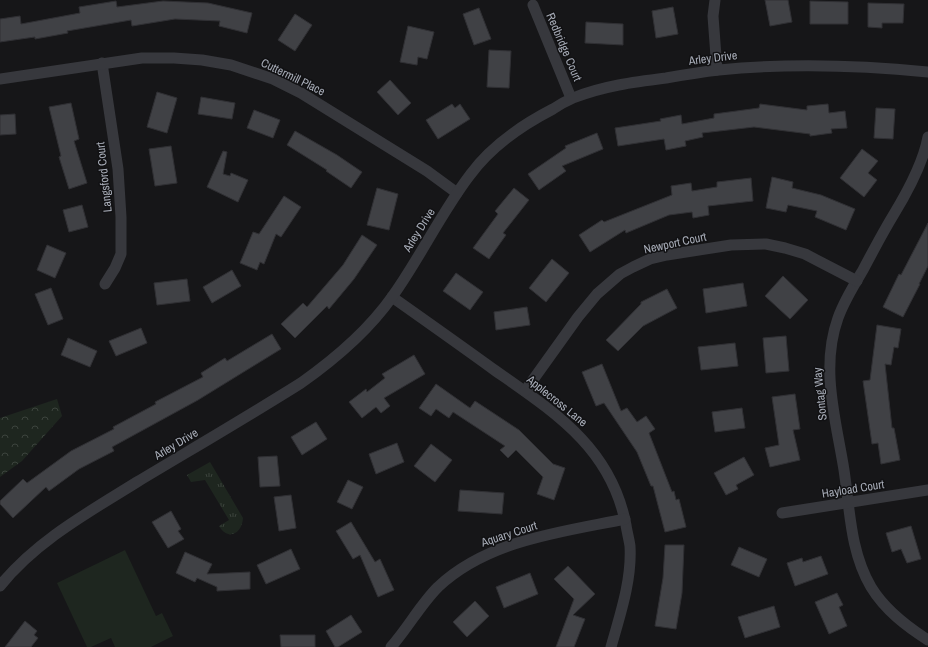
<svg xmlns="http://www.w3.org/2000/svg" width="928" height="647" viewBox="0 0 928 647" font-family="'Archivo Narrow',sans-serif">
	<defs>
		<pattern id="grass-tufts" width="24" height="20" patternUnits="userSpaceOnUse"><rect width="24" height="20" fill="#1e261f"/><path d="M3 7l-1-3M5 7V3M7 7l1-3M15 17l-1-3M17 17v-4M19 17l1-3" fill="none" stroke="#3c433d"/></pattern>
		<pattern id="forest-crowns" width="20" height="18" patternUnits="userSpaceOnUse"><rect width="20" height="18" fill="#1e261f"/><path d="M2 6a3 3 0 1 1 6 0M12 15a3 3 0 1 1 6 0" fill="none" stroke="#3c433d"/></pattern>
	</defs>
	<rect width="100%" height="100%" fill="#161618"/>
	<path fill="url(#grass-tufts)" d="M210,462L243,518C242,534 228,541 219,526L229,520L205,480L191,482L187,475Z"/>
	<path fill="url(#forest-crowns)" d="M57,399L62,416L22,461L0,477V418Z"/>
	<path fill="#1e261f" d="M125,550L156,616L162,613L173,636L151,647H115L111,638L91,647H87L57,583Z"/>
	<g fill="#404145" stroke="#303034">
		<path d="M765,0H788L792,22L770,26Z"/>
		<path d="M116,1L117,7L163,1L208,3L252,13L247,33L219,26L220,21L175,19L132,26L131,20L67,31L68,33L35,39V37L0,42V19L20,16L21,24L80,13L79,7Z"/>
		<path d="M810,1L848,2V24H810Z"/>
		<path d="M868,3L904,4L903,23H882V28L868,27Z"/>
		<path d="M673,7L678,34L656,38L652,11Z"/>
		<path d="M479,8L491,39L474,45L463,14Z"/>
		<path d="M295,14L312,25L295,51L278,40Z"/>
		<path d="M586,22L623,24V45L585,43Z"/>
		<path d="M408,26L434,32L427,59L418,57L417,65L400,62Z"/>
		<path d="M489,50L511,51L509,88L487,87Z"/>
		<path d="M390,80L411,103L398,115L377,92Z"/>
		<path d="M157,92L177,98L167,133L147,127Z"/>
		<path d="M201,97L235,103L232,119L198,114Z"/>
		<path d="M71,103L79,139L74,141L87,183L69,189L59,157L61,156L49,107Z"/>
		<path d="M452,104L455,108L460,104L470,119L438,139L426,120Z"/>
		<path d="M760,104L807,110V106L828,104L829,113L845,111L847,128L831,129L832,133L810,136V134L754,127L702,133L703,137L685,141L686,146L666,150L664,139L618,146L615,128L661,121L660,119L681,115L682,124L714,118V114L759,108Z"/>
		<path d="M876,108L895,109L893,139L874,138Z"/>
		<path d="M254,110L280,120L273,138L247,128Z"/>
		<path d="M15,114L16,134L0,135V115Z"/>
		<path d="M295,131L337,155L362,172L351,188L326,171L327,170L287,145Z"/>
		<path d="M597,133L603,149L562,166L566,171L539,190L528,174L566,148L565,146Z"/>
		<path d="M171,146L177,183L155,186L149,149Z"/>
		<path d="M862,149L878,161L868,173L877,180L864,197L840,178Z"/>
		<path d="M223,151L227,152L223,174L230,176L231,173L248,180L238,202L207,187Z"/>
		<path d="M772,177L793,182L792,188L821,195L855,209L846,230L815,217L817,211L788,205L786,212L766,208Z"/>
		<path d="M751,178L753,201L708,206L709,215L693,218L692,212L669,215L626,233L625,230L590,252L579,235L602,220L604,222L672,195L671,186L691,183L692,191L717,187V182Z"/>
		<path d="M377,188L398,194L389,230L367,225Z"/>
		<path d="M514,188L529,200L503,233L506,235L489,259L473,248L498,214L495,211Z"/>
		<path d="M284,196L301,207L281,237L276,234L264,264L260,262L257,270L240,263L253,232L259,234Z"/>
		<path d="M82,205L88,227L69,232L63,210Z"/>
		<path d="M928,223V266L919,284H920L903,317L883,307L899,274L901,275Z"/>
		<path d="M362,235L377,245L354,279L329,309L327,306L295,338L281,324L303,303L307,307L343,265Z"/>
		<path d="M47,245L66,253L55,278L37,270Z"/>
		<path d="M552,259L569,273L546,302L529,288Z"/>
		<path d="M232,270L241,286L212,303L203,287Z"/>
		<path d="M456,273L483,292L470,310L443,291Z"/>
		<path d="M783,276L808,300L790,319L765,296Z"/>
		<path d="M187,279L190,301L157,305L154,283Z"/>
		<path d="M743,283L747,306L706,313L703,289Z"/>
		<path d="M51,288L63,319L48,325L35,294Z"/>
		<path d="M667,289L677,308L643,326L618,351L606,340L641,304V302Z"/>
		<path d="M527,307L530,325L496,330L494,312Z"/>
		<path d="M877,325L901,329L898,348L894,347L891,365L885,364L892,428H894L900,460L881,464L878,443L872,444L863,381L870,380Z"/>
		<path d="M141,328L147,343L116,356L109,341Z"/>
		<path d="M272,334L281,349L198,400L112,447L114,451L79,469L49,491L46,487L13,518L0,504V501L23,479L27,483L71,451L114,429L113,427L156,404L155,402L203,377L201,373L225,358L227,361Z"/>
		<path d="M786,336L789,371L766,373L763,338Z"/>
		<path d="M68,338L97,351L90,367L61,355Z"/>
		<path d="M735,343L738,366L701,370L698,347Z"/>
		<path d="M414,355L425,374L384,398L390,406L381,413L376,407L362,418L349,402L366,389L367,392L385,378L382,374Z"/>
		<path d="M602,364L621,411L627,408L637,422L646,416L655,429L649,433L672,492L674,491L676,500L679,499L686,527L665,532L653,486H651L637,452L604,403L596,406L582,372Z"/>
		<path d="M436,384L470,408L475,401L519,430L553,464L565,468L554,500L537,494L543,477L516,450L508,458L500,450L505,446L453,412L449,418L436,409L431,416L419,408Z"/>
		<path d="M795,394L800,429L793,430L800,460L770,467L765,448L779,445L772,397Z"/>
		<path d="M742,408L745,428L715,432L712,412Z"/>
		<path d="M316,422L327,439L302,455L291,437Z"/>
		<path d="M397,443L404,462L376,474L369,454Z"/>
		<path d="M431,444L452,460L435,482L414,466Z"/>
		<path d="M277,456L280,486L260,487L258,457Z"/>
		<path d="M744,457L754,475L736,485L738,489L726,495L714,473Z"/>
		<path d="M348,480L363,487L352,509L337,502Z"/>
		<path d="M460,490L504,493L502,514L458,511Z"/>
		<path d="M291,495L296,528L279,531L274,497Z"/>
		<path d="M171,511L181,529L178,531L184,539L168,548L152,522Z"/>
		<path d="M351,522L375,562L380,559L394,590L378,597L360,555L353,559L336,531Z"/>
		<path d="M911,526L921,559L907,563L901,549L892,552L886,533Z"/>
		<path d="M665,545H684L682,593L676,629L655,626L663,578Z"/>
		<path d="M739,547L767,559L759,577L731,565Z"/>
		<path d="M291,549L300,569L266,584L257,565Z"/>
		<path d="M185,552L212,564L207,574L250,572V589L217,591V587L197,578L195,582L176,573Z"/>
		<path d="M821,556L828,574L795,586L787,563L802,558L803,562Z"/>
		<path d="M568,566L595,594L573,615L585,619L574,647H556L574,599L554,579Z"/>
		<path d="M530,573L538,594L504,608L496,587Z"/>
		<path d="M837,593L843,605L839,607L847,626L829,634L815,602Z"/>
		<path d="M475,601L489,616L467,637L453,622Z"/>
		<path d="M774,606L780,627L745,638L738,617Z"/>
		<path d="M351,615L362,632L338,647H335L326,631Z"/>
		<path d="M25,621L37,631L34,635L38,638L31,647H5Z"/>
		<path d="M280,635H315V647H281Z"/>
	</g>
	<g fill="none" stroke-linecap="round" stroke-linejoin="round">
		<g stroke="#37383d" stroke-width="11">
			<path d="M715,0L713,16L717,70"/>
			<path d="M533,5L571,98"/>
			<path d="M102,63L118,169L121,217V254L115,268L105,284"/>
			<path d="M0,79L142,58H174L202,60L231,65L273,79L301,93L427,171L457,193"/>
			<path d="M928,137C923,164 908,191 894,214C883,232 873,251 863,270C854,285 844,301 838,318C820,368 836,420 844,470C850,510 850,551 871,587C885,610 906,626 928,640"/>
			<path d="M392,297C426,321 460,345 493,369C554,412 611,447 626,525C627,532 629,539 630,546C632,580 620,615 611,647"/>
			<path d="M525,391L578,317L597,294L620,274L633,267L650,259L667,255L731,245L766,244L785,248L805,254L857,281"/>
			<path d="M782,513L928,490"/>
			<path d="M0,586C36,541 89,512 137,482C192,449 247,417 301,383C335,359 368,331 392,297C420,258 441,213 470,175C491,146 522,125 553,109C559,105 566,101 573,98C603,86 634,82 666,78C683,75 701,72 719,70C789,63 858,65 928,72"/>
			<path d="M391,647C408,628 420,605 438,587C488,540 561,532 625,519"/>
		</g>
	</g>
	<g text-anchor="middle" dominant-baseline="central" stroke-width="3" stroke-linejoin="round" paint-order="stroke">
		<g font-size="12" fill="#a8adb8" stroke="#111113">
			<text transform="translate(564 47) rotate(67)">Redbridge Court</text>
			<text transform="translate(713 58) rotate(-7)">Arley Drive</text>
			<text transform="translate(293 77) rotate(26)">Cuttermill Place</text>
			<text transform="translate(104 177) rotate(-96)">Langsford Court</text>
			<text transform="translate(419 230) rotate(-58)">Arley Drive</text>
			<text transform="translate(675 243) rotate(-12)">Newport Court</text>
			<text transform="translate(820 394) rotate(-96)">Sontag Way</text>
			<text transform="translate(557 401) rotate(39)">Applecross Lane</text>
			<text transform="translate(176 444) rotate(-31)">Arley Drive</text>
			<text transform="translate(853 489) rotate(-9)">Hayload Court</text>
			<text transform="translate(509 534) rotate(-18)">Aquary Court</text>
		</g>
	</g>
</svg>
